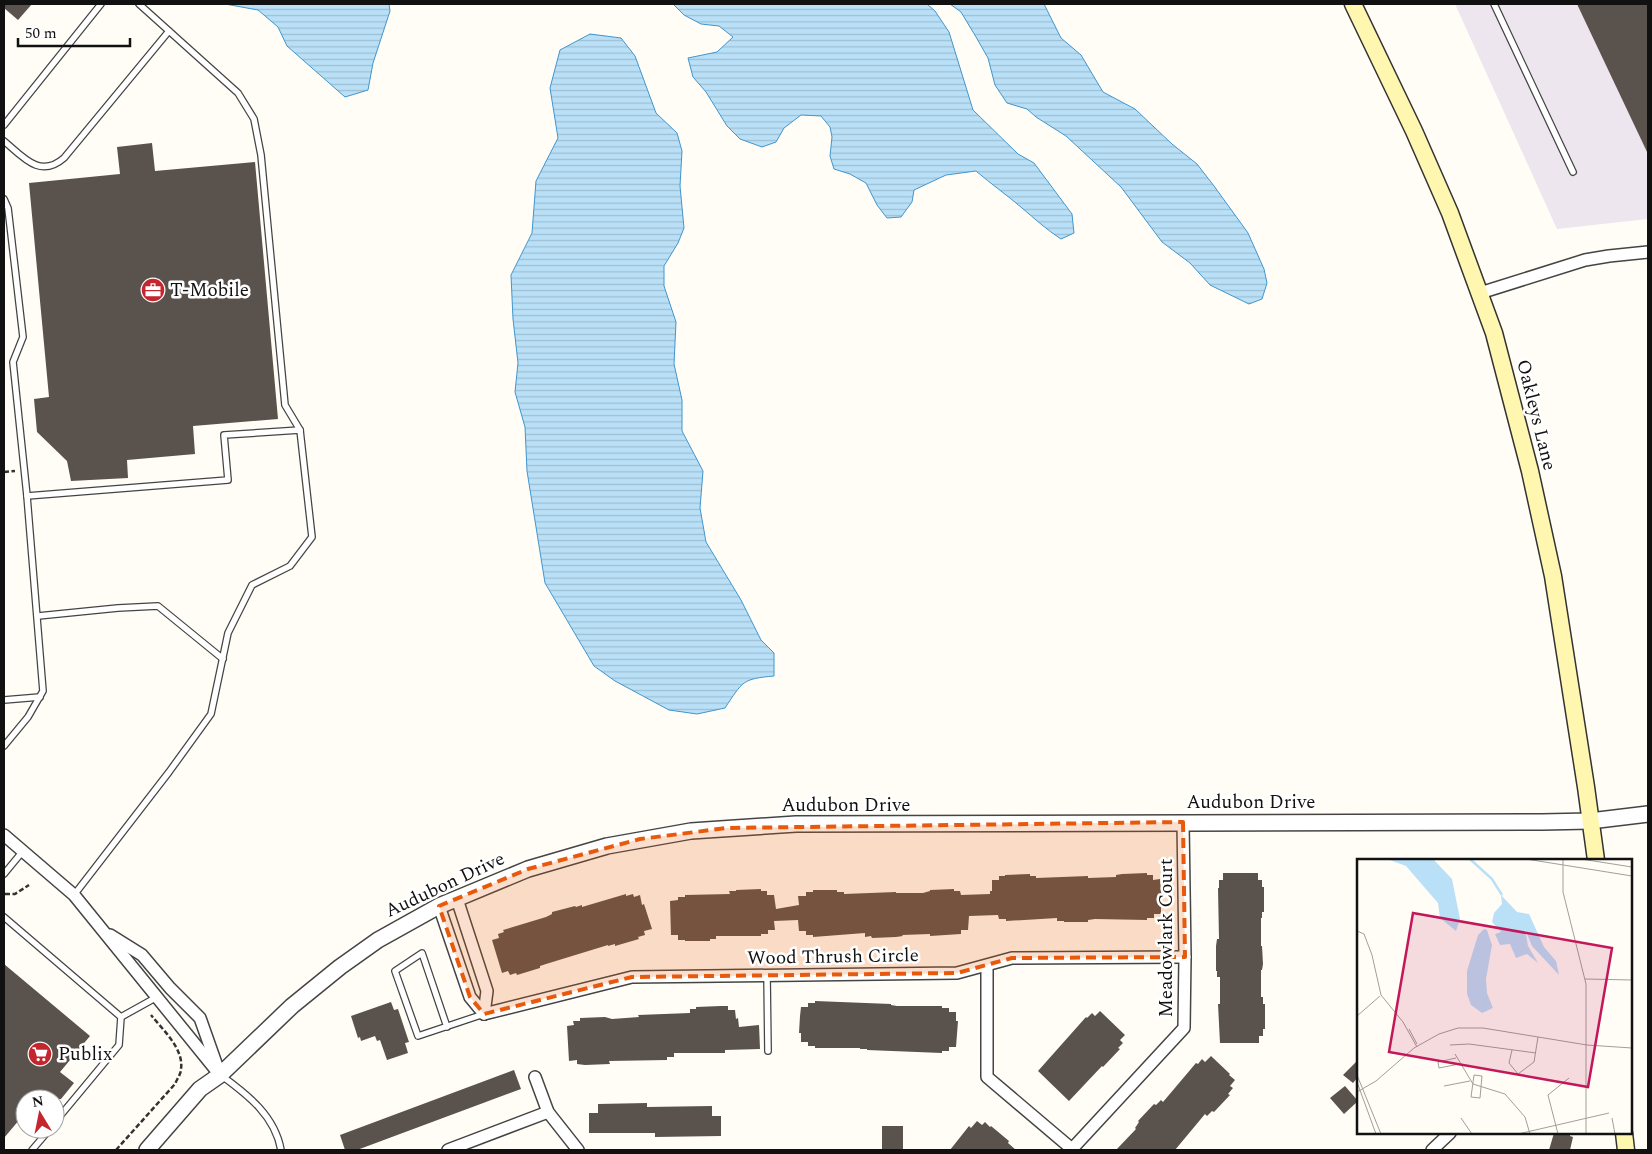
<svg xmlns="http://www.w3.org/2000/svg" width="1652" height="1154" viewBox="0 0 1652 1154" font-family="Spectral,serif">
	<defs>
		<pattern id="water-rules" width="6" height="5" patternUnits="userSpaceOnUse" patternTransform="scale(1.25)"><rect width="6" height="5" fill="#b9e0f7"/><path d="M0 2.5h6" fill="none" stroke="#9ebfd3"/></pattern>
	</defs>
	<rect width="100%" height="100%" fill="#fffdf5"/>
	<path fill="#eee6ef" d="M1455,4H1648V219L1557,229Z"/>
	<g fill="url(#water-rules)" stroke="#3f96cf">
		<path d="M225,4H389L390,11L373,63L368,90L345,97L287,46L278,27L258,10Z"/>
		<path d="M673,4H927L935,11L949,32L973,110L1018,154L1034,163L1072,214L1074,233L1061,239C1047,230 1035,219 1022,208C1007,195 991,184 976,171L946,175L914,190L912,202L901,217L887,218L877,205L866,183L850,174L834,169L830,156L832,137L830,127L821,116L801,115L784,128L776,142L762,147L740,139L727,126L706,92L693,77L688,58L717,52L733,37L719,26L701,24L684,15Z"/>
		<path d="M950,4H1044L1061,38L1081,55L1103,92L1135,109L1172,144L1197,164L1214,186L1248,233L1264,269L1267,283L1262,299L1249,304L1210,285L1190,263L1162,242L1121,187L1066,136L1036,117L1027,109L1007,103L995,85L988,58L976,37L961,12Z"/>
		<path d="M590,34L621,38L635,56L656,113L677,133L682,151L680,186L684,228L678,243L664,266V286L676,322L674,364L682,400V431L703,471L700,508L706,542L741,600L761,640L774,653V676C742,679 743,681 725,708L697,714L669,710L615,681L594,666L545,583L527,471L525,427L515,392L518,363L513,319L511,275L532,233L536,181L558,138L550,88L560,50Z"/>
	</g>
	<g fill="#5a524d">
		<path d="M4,4H32L18,20L4,8Z"/>
		<path d="M1577,4H1648V154Z"/>
		<path d="M152,143L155,171L255,162L278,419L193,426L195,454L127,460L128,478L71,481L67,461L37,432L34,399L49,397L29,183L120,174L117,147Z"/>
		<path d="M1147,873V875H1153V880L1160,879L1162,905H1161V914H1154V918H1147V920L1095,919L1088,920V922H1064V921H1057V918L1006,921V919H999L998,915L969,916L968,930H961V934L930,936V934L902,935L903,936L896,937L872,938L871,936L865,937V933L813,937V935H806V931H799L798,920L774,921L775,930H768V934H761V936H716V939H710V941H685V940H678V935H671L670,901L678,900V897H685V895L730,894L729,891H736V890L761,889V891H767V895H774L776,909L799,905L798,896H806V892H813V890H837V892H844V894L896,892V893H923L930,891V890L954,889V891H960L961,895L990,894V891H992V880H999V876H1005V875L1030,874V876H1036V878L1088,876V878L1116,877V875L1122,874Z"/>
		<path d="M1223,873H1258V880H1262V887H1264V912H1262V918H1261V946H1262L1263,964L1262,970H1261V997H1263V1004H1265V1029H1263V1036H1259V1043H1220L1218,1004H1220V977H1217V971H1216V946L1217,939H1219L1218,888H1219V880H1223Z"/>
		<path d="M626,894V896L633,894L634,897L640,895L642,905L644,904L652,929L644,931L645,935L638,937L639,939L615,946V944L608,946V945L546,964L540,966V968L517,975L516,973L510,975L508,971L502,973L492,940L499,938L498,934L504,932L503,930L546,917L552,914V912L575,906L576,907L582,905V907Z"/>
		<path d="M4,964L90,1036L60,1072L74,1083L61,1099H25V1113L4,1138Z"/>
		<path d="M815,1001L891,1004V1005L897,1006H942V1008H949V1012H956V1021H958L956,1047H949V1051H942V1053L867,1050V1049H860V1048H815V1046H808V1042H801V1033H799L800,1016L801,1007H808V1003H815Z"/>
		<path d="M391,1002L394,1010L398,1009L409,1042L405,1043L408,1053L387,1060L380,1040L377,1041L375,1036L361,1041L360,1037L358,1038L351,1016Z"/>
		<path d="M721,1006H728V1010H735L736,1019L738,1018L739,1027L759,1025L760,1049L725,1050V1053H674V1057H667V1060L609,1061L610,1064L585,1065L577,1064V1060L569,1061L567,1026L574,1025L573,1021H580V1018L605,1017L612,1019L639,1017L638,1015L690,1013V1009H696V1007Z"/>
		<path d="M1100,1011L1125,1035L1120,1040L1123,1043L1118,1048L1120,1049L1103,1067L1102,1066L1069,1101L1038,1071L1086,1017L1087,1018L1092,1013L1095,1016Z"/>
		<path d="M1211,1056L1230,1074L1229,1075L1235,1080L1230,1086L1233,1088L1228,1094L1230,1095L1214,1112L1212,1111L1207,1116L1205,1114L1175,1150H1116L1136,1129L1135,1128L1139,1122L1138,1121L1154,1104L1156,1105L1161,1100L1163,1102L1196,1063L1198,1064L1202,1059L1205,1062Z"/>
		<path d="M1358,1060V1077L1353,1083L1343,1075Z"/>
		<path d="M514,1070L521,1089L357,1150H345L340,1135Z"/>
		<path d="M1345,1086L1358,1101L1344,1114L1330,1098Z"/>
		<path d="M647,1103V1107L712,1106V1116H721V1136L655,1137V1133H589V1113H598V1104Z"/>
		<path d="M977,1121L982,1125L985,1122L990,1127L991,1126L1009,1141L1008,1143L1016,1150H950L969,1126L971,1128Z"/>
		<rect x="882" y="1126" width="21" height="24"/>
		<path d="M1554,1133H1570V1136L1573,1137L1570,1150H1549Z"/>
	</g>
	<g fill="none" stroke-linecap="round" stroke-linejoin="round">
		<g stroke="#444" stroke-width="8">
			<g id="service">
				<path d="M139,4L238,93L254,119L261,155L285,405L300,430"/>
				<path d="M1494,4L1573,172"/>
				<path d="M4,125L101,4"/>
				<path d="M4,141C23,157 40,179 64,158L169,31"/>
				<path d="M4,199L8,208L23,337L13,362L27,496L228,480L224,435L300,430L312,537L290,566L252,585L228,633L211,714L169,772L74,895"/>
				<path d="M38,616L118,608L158,606L223,659"/>
				<path d="M4,700L40,697"/>
				<path d="M4,746L28,717L43,691L27,496"/>
				<path d="M4,874L23,851"/>
				<path d="M4,917L121,1017"/>
				<path d="M767,975L768,1051"/>
				<path d="M447,1027L422,953L395,971L418,1036L484,1014"/>
				<path d="M222,1076C248,1095 275,1116 281,1150"/>
				<path d="M55,1122L119,1045L121,1017L157,997"/>
				<path d="M32,1150L50,1129"/>
			</g>
		</g>
		<g stroke="#444" stroke-width="14">
			<g id="minor">
				<path d="M1480,293L1585,260L1609,256L1648,252"/>
				<path d="M4,835L74,895L220,1075"/>
				<path d="M457,899L487,991L484,1014"/>
				<path d="M439,906L470,997L484,1014"/>
				<path d="M110,935L142,955L170,988L200,1018L217,1066"/>
				<path d="M987,966V1077L1072,1149L1184,1028L1185,957L1183,822"/>
				<path d="M484,1014L632,977L957,973L1012,958L1185,957"/>
				<path d="M535,1077L548,1112L578,1150"/>
				<path d="M448,1150L548,1112"/>
				<path d="M1432,1150L1450,1133"/>
			</g>
		</g>
		<g stroke="#444" stroke-width="18">
			<path id="tertiary" d="M147,1150L200,1089L220,1075L292,1006L340,967L378,940L439,906L528,869L607,846L691,831L796,824L1542,822L1590,821L1648,814"/>
		</g>
		<g stroke="#333" stroke-width="19">
			<g id="secondary">
				<path d="M1353,4L1414,131L1450,213L1494,333L1530,471L1553,576L1586,787L1596,860"/>
				<path d="M1624,1133L1626,1150"/>
			</g>
		</g>
		<g stroke="#333" stroke-width="2.5" stroke-dasharray="5 2.5" stroke-linecap="butt">
			<path d="M4,472L15,471"/>
			<path d="M5,894H15L29,885"/>
			<path d="M116,1150L175,1084C177,1079 181,1074 181,1069C184,1049 163,1030 151,1015"/>
		</g>
		<use href="#service" stroke="#fff" stroke-width="5.5"/>
		<use href="#minor" stroke="#fff" stroke-width="11"/>
		<use href="#tertiary" stroke="#fff" stroke-width="15"/>
		<use href="#secondary" stroke="#fff6b0" stroke-width="16"/>
	</g>
	<path fill="#e8590c" fill-opacity="0.2" stroke="#e8590c" stroke-width="4" stroke-dasharray="10 6" stroke-linejoin="round" d="M1183,822L1185,957L1012,958L957,973L632,977L484,1014L470,997L439,906L528,869L640,839L727,828Z"/>
	<defs>
		<g id="office-disc" transform="scale(1.25)"><circle r="9.5" fill="#c4262e" stroke="#fff"/><path d="M-6-3h4V-5.5h4V-3h4V5H-6ZM-1-4.5V-3h2v-1.5ZM-6 0V1H6V0Z" fill="#fff"/></g>
		<g id="supermarket-disc" transform="scale(1.25)"><circle r="9.5" fill="#c4262e" stroke="#fff"/><path d="M-6-5.5h2.5l.6 2H6L4.5 2H-2.5L-4.4-4H-6ZM-1.5 3.2a1.3 1.3 0 1 0 .1 0ZM3 3.2a1.3 1.3 0 1 0 .1 0Z" fill="#fff"/></g>
	</defs>
	<g fill-rule="evenodd">
		<use href="#office-disc" x="153" y="290"/>
		<use href="#supermarket-disc" x="40" y="1054"/>
	</g>
	<g text-anchor="middle" dominant-baseline="central" stroke-width="5" stroke-linejoin="round" paint-order="stroke">
		<g font-size="19" fill="#111" stroke="#fff" text-anchor="start">
			<text x="170" y="290">T-Mobile</text>
			<text x="58" y="1054">Publix</text>
		</g>
		<g font-size="19" fill="#111" stroke="#fff">
			<text transform="translate(1536 415) rotate(76)">Oakleys Lane</text>
			<text x="1251" y="802">Audubon Drive</text>
			<text x="846" y="805">Audubon Drive</text>
			<text transform="translate(445 885) rotate(-25)">Audubon Drive</text>
			<text transform="translate(1166 938) rotate(-90)">Meadowlark Court</text>
			<text transform="translate(833 957) rotate(-1)">Wood Thrush Circle</text>
		</g>
	</g>
	<g transform="translate(1357 859)">
		<rect width="275" height="275" fill="#fffdf5"/>
		<path d="M76,0L95,20L103,60L99,72L83,59L81,44L49,7L33,1ZM144,36L160,53L172,55L187,88L199,102L202,116L175,87L168,70L171,87L181,104L170,95L159,99L153,85L143,86L138,75L144,73L135,63L137,54L145,45ZM127,70L130,71L135,86L129,120L130,134L136,149L125,154L114,146L110,135V112L121,76Z" fill="#b9e0f7"/>
		<path fill="none" stroke="#b9e0f7" stroke-width="2.5" d="M113,0L135,20L145,36"/>
		<path fill="none" stroke="#a09f9a" stroke-width="1" d="M169,0L275,17M206,0V33L229,125V275M224,0L275,8M0,72L7,75L15,96L24,136L46,163L60,188M228,120L275,121M0,157L23,137M52,170L60,185M93,186L112,185L179,194M155,191L152,204L161,215L177,203L181,178M98,195L116,225L148,235L168,258L173,275M99,199L81,203L82,209L102,205M0,216L24,275M117,216L125,217L123,239L114,238ZM0,223L19,275M87,227L113,222M0,233L19,222L57,189L82,175L101,169H126L230,186L275,189M104,259L115,275M255,259L258,275M161,275L252,254M201,275L191,236L212,219"/>
		<path fill="#c2185b" fill-opacity="0.15" stroke="#c2185b" stroke-width="2.5" d="M56,54L255,89L231,228L32,193Z"/>
		<rect width="275" height="275" fill="none" stroke="#111" stroke-width="2.5"/>
	</g>
	<rect width="1652" height="1154" fill="none" stroke="#111111" stroke-width="10"/>
	<g transform="translate(40 1114) rotate(350)"><circle r="24" fill="#ffffff" stroke="#a0a0a0"/>
	<path d="M0-4L9 19L0 12L-9 19Z" fill="#c4262e"/>
	<text y="-8" font-size="14" font-weight="bold" text-anchor="middle" fill="#111111">N</text>
	</g>
	<path d="M18 38v8h112v-8" fill="none" stroke="#111111" stroke-width="2.5"/>
	<text x="25" y="38" font-size="15" fill="#111111" stroke="#ffffff" stroke-width="4" paint-order="stroke">50 m</text>
</svg>
